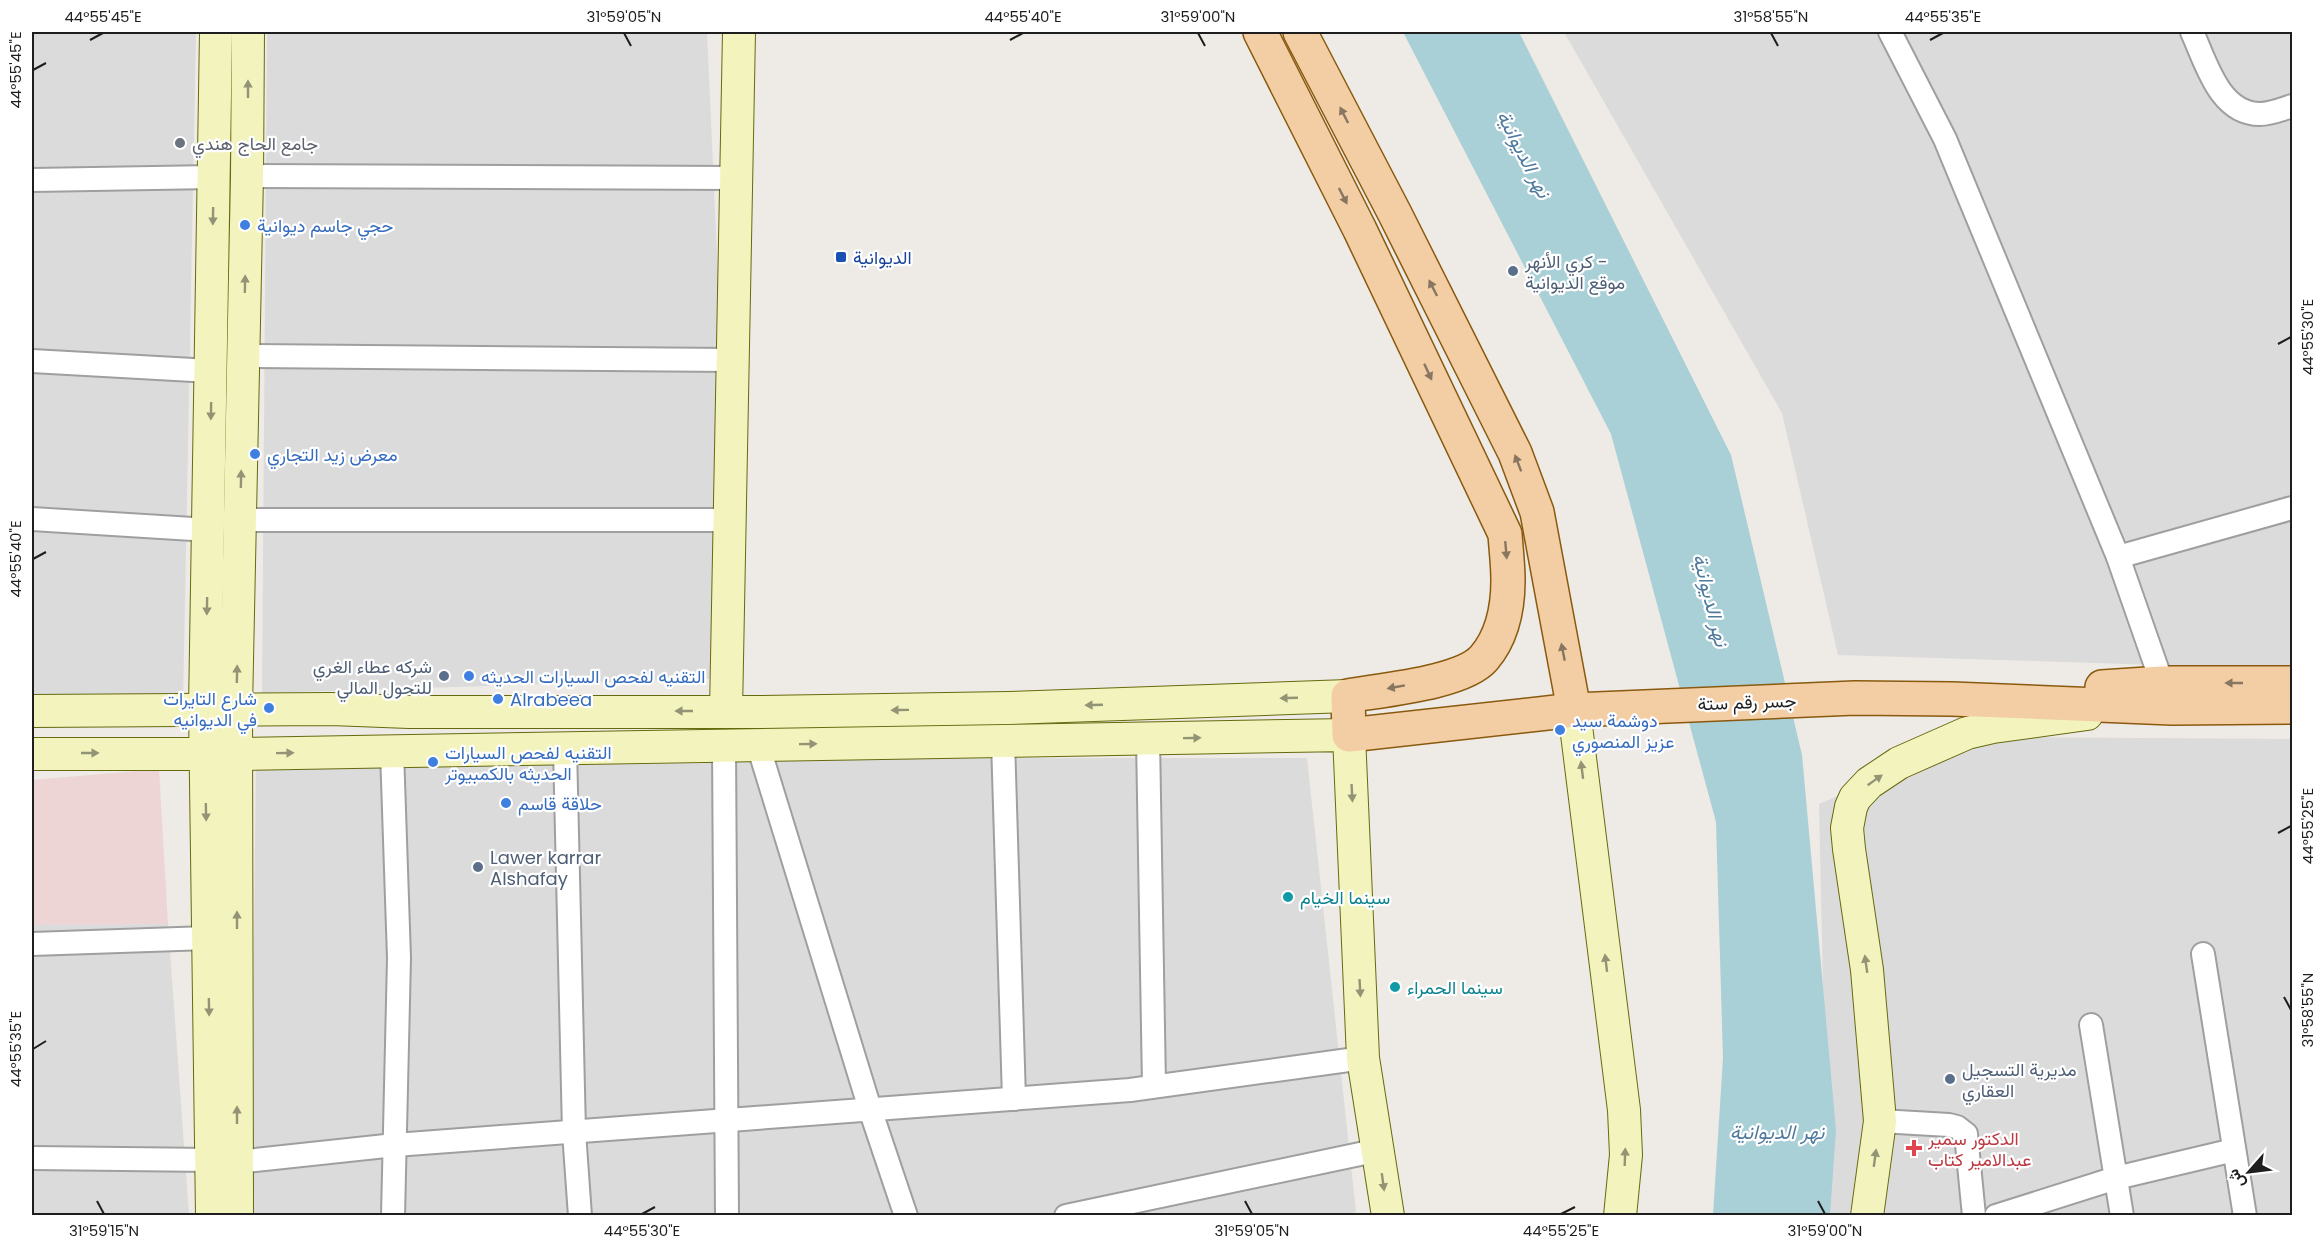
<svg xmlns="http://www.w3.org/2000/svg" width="2324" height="1247" viewBox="0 0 2324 1247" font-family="Poppins,Vazirmatn,sans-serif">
	<rect width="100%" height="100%" fill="#eeeae5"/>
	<g fill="#dcdbdb">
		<path d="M32,32H196L183,704H32Z"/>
		<path d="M267,32H707L736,678L262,693Z"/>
		<path d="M1564,32H2292V669L1838,655L1782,413Z"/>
		<path d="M1973,737L2292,739V1215H1828L1819,804Z"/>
		<path d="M1307,758L1356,1212L1339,1216H251L256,759Z"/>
		<path d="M168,924L189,1215H32V925Z"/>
	</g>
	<path fill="#edd5d6" d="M159,769L168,924L32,925V780Z"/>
	<path fill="#a9cfd7" d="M1403,32H1519L1731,455L1802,755L1836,1130L1830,1215H1713L1723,1058L1716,822L1611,434Z"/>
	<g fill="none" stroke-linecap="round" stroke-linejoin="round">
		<g stroke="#9f9f9f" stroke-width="26">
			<g id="street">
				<path d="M1890,32L1945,139L2118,557L2162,683"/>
				<path d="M2192,32C2206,62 2219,114 2260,114C2270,114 2283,109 2292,106"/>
				<path d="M247,176L737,178"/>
				<path d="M32,180L214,177"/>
				<path d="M243,356L732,360"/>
				<path d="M32,361L211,371"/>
				<path d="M32,519L209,530"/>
				<path d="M240,520H728"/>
				<path d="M2118,557L2292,508"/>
				<path d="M1148,739L1154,1086"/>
				<path d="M1003,741L1014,1099"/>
				<path d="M724,745L727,1216"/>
				<path d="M758,745L870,1109L906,1216"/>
				<path d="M565,748L574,1132L580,1216"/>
				<path d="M392,751L399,958L393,1216"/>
				<path d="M32,944L208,938"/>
				<path d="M2203,954L2245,1216"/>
				<path d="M2091,1025L2122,1216"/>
				<path d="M1880,1121L1949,1125L1957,1127L1966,1134L1974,1216"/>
				<path d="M32,1158L212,1160"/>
				<path d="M237,1162L395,1145L1130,1090L1363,1058"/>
				<path d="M1066,1216L1379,1150"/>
				<path d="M1996,1216L2116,1178L2234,1150"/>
			</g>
		</g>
		<g stroke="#666a0f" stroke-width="34">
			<g id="secondary">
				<path d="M1574,710L1624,1110L1626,1155L1620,1216"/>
				<path d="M32,711L331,709L409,712H758L1008,708L1348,696"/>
				<path d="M726,712L739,32"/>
				<path d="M32,754H236L1349,735L1363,1058L1388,1216"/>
				<path d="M212,1216L205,709L216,32"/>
				<path d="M237,1216L236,709L247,176L248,32"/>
				<path d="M1867,1216L1880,1121L1867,970L1849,849L1847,828L1851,807L1855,798L1869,783L1899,763L1967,733L1993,727L2087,714"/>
			</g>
		</g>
		<g stroke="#895a0e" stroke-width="36">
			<g id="primary">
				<path d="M1260,32L1360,230L1505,534C1506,549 1508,565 1508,580C1508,607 1502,637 1484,658C1463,683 1381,690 1348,696L1349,735L1574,710L1855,698L1952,699L2172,708L2292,707"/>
				<path d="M1300,32L1395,214L1515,453L1537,512L1574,710"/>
				<path d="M2102,687L2162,683H2292"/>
			</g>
		</g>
		<use href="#street" stroke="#fff" stroke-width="22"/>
		<use href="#secondary" stroke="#f3f3bd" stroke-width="32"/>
		<use href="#primary" stroke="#f3cda4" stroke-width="33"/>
	</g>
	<defs><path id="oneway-solid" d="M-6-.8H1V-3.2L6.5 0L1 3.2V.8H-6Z" transform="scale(1.5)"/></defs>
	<g fill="#939375">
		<use href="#oneway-solid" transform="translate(248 89) rotate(-90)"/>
		<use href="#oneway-solid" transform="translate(213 216) rotate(91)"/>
		<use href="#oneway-solid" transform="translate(245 284) rotate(-89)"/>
		<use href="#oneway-solid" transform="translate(211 411) rotate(91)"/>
		<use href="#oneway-solid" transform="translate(241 479) rotate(-89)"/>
		<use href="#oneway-solid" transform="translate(207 606) rotate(91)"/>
		<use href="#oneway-solid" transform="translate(237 674) rotate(-89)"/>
		<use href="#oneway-solid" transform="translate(1289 698) rotate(178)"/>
		<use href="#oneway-solid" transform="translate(1094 705) rotate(178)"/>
		<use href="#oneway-solid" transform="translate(900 710) rotate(179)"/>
		<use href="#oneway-solid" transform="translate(684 711) rotate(-180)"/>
		<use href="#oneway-solid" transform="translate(1192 738) rotate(-1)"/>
		<use href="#oneway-solid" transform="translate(808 744) rotate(-1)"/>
		<use href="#oneway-solid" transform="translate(90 753)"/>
		<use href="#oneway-solid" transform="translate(285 753) rotate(-1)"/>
		<use href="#oneway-solid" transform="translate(1582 770) rotate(-97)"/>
		<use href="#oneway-solid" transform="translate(1875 780) rotate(-35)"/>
		<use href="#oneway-solid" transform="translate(1352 793) rotate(87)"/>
		<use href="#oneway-solid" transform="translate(206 812) rotate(89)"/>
		<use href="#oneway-solid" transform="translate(237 920) rotate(-90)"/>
		<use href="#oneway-solid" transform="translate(1606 963) rotate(-97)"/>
		<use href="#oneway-solid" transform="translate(1866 964) rotate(-98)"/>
		<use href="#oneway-solid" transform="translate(1360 988) rotate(87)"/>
		<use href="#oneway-solid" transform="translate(209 1007) rotate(89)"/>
		<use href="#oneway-solid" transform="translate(237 1115) rotate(-90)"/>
		<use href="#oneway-solid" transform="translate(1625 1157) rotate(-88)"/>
		<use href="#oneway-solid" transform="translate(1875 1158) rotate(-82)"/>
		<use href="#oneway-solid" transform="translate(1383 1182) rotate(82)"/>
	</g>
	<g fill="#887661">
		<use href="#oneway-solid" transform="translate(1344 115) rotate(-117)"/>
		<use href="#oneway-solid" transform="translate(1343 196) rotate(63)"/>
		<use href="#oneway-solid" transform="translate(1433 288) rotate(-117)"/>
		<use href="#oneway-solid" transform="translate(1428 372) rotate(65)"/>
		<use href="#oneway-solid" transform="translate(1518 463) rotate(-111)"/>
		<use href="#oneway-solid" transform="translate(1506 550) rotate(85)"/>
		<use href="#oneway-solid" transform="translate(1563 652) rotate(-101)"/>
		<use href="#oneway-solid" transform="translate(2234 683) rotate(180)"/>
		<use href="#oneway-solid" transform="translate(1396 687) rotate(170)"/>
	</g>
	<path fill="none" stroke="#1e1e1e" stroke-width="2" d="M624,33L631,46M1198,33L1205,46M1771,33L1778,46M90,40L103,33M1010,40L1023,33M1930,40L1943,33M33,70L46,63M2278,344L2291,337M33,559L46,552M2278,833L2291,826M2284,997L2291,1010M33,1049L46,1041M97,1201L104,1214M1245,1201L1252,1214M1818,1201L1825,1214M642,1214L655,1207M1561,1214L1575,1207"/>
	<circle fill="#6b7280" stroke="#fff" stroke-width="2" cx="180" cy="143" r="6"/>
	<g fill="#3f7fe0" stroke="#fff" stroke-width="2">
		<circle cx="245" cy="225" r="6"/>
		<circle cx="255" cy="454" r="6"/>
		<circle cx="469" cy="676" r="6"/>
		<circle cx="498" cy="699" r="6"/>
		<circle cx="269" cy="708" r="6"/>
		<circle cx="1560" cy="730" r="6"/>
		<circle cx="433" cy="762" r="6"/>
		<circle cx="506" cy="803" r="6"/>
	</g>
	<rect fill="#1a4fb4" stroke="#fff" stroke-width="2" x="835" y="251" width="12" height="12" rx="3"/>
	<g fill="#5c6f8a" stroke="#fff" stroke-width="2">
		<circle cx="1513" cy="271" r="6"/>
		<circle cx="444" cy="676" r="6"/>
		<circle cx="478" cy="867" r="6"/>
		<circle cx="1950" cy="1079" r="6"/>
	</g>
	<g fill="#0f9aa8" stroke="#fff" stroke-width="2">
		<circle cx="1288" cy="897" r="6"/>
		<circle cx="1395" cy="987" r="6"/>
	</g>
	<path fill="#e0444e" stroke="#fff" stroke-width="2" d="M1911 1139h6v6h6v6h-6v6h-6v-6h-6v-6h6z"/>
	<g text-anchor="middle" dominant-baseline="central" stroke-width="4.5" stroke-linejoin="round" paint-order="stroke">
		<g font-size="18" fill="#5b616d" stroke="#fff" text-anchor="start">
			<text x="192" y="143">جامع الحاج هندي</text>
		</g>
		<g font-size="18" fill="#366cbe" stroke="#fff" text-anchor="start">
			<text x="257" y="225">حجي جاسم ديوانية</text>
			<text x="267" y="454">معرض زيد التجاري</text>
			<text x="481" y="676">التقنيه لفحص السيارات الحديثه</text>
			<text x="257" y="698" text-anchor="end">شارع التايرات<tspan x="257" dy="21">في الديوانيه</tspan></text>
			<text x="510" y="699">Alrabeea</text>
			<text x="1572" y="720">دوشمة سيد<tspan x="1572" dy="21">عزيز المنصوري</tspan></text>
			<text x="445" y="752">التقنيه لفحص السيارات<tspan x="445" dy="21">الحديثه بالكمبيوتر</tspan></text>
			<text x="518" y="803">حلاقة قاسم</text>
		</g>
		<g font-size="18" fill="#164399" stroke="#fff" text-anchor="start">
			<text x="853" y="257">الديوانية</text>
		</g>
		<g font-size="18" fill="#4e5e75" stroke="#fff" text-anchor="start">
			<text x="1525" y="261">كري الأنهر -<tspan x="1525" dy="21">موقع الديوانية</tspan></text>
			<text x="432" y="666" text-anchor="end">شركه عطاء الغري<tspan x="432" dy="21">للتحول المالي</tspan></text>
			<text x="490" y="857">Lawer karrar<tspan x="490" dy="21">Alshafay</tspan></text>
			<text x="1962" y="1069">مديرية التسجيل<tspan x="1962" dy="21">العقاري</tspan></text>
		</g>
		<g font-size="18" fill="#1e1e1e" stroke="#fff">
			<text transform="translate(1747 702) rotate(-2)">جسر رقم ستة</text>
		</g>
		<g font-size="18" fill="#0d838f" stroke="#fff" text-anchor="start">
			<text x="1300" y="897">سينما الخيام</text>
			<text x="1407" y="987">سينما الحمراء</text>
		</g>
		<g font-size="18" fill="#be3a42" stroke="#fff" text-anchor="start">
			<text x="1928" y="1138">الدكتور سمير<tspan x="1928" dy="21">عبدالامير كتاب</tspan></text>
		</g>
		<g font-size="20" font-style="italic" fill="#507a9d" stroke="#fff">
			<text transform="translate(1524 154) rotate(63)">نهر الديوانية</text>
			<text transform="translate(1711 600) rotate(76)">نهر الديوانية</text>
			<text x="1777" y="1132">نهر الديوانية</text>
		</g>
	</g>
	<rect width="2324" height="1247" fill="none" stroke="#ffffff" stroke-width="66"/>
	<g transform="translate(2249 1172) rotate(242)" stroke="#ffffff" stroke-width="4.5" paint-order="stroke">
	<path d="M0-4.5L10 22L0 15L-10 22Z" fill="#1e1e1e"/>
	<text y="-9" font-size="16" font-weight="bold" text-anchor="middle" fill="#1e1e1e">ش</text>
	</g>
	<rect x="33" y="33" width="2258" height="1181" fill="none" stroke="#1e1e1e" stroke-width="2"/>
	<g font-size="15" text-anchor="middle" fill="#1e1e1e">
		<text x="103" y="22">44°55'45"E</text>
		<text x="624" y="22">31°59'05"N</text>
		<text x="1023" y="22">44°55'40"E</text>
		<text x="1198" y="22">31°59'00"N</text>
		<text x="1771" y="22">31°58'55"N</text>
		<text x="1943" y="22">44°55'35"E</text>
		<text transform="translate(16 70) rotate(-90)" y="5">44°55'45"E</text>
		<text transform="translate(2308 337) rotate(-90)" y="5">44°55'30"E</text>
		<text transform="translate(16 559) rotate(-90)" y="5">44°55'40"E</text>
		<text transform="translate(2308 826) rotate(-90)" y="5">44°55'25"E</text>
		<text transform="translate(2308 1010) rotate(-90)" y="5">31°58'55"N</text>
		<text transform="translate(16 1049) rotate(-90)" y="5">44°55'35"E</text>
		<text x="104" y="1236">31°59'15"N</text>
		<text x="642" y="1236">44°55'30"E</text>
		<text x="1252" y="1236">31°59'05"N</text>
		<text x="1561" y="1236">44°55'25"E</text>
		<text x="1825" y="1236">31°59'00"N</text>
	</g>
</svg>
